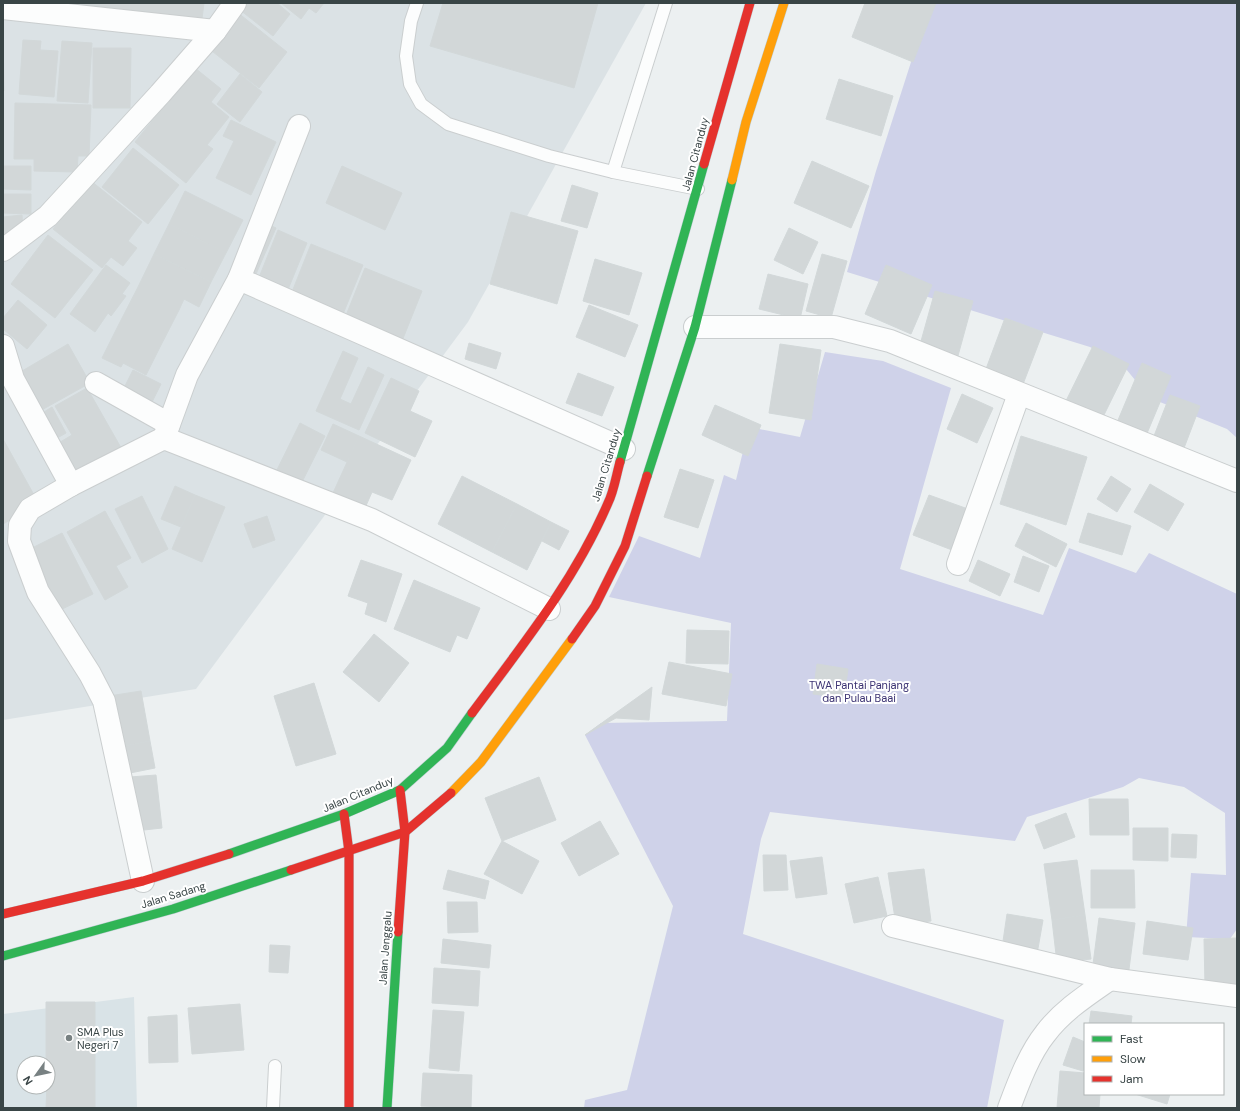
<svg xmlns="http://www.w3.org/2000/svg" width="1240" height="1111" viewBox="0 0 1240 1111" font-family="'DM Sans',sans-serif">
	<rect width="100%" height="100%" fill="#ecf0f1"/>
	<path fill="#dbe2e5" d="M3,3H646L468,322L196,689L3,720Z"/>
	<path fill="#d9e3e7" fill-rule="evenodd" d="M134,997L137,1108H3V1014ZM24,1063H48V1087H24Z"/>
	<g fill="#cfd2e9">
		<path d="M930,3H1237V438L1227,429L1150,398L1121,363L1090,347L847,272L876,171Z"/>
		<path d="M825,352L883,361L951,388L900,569L1043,615L1069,548L1136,573L1149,553L1237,594V929L1230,939L1186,937L1191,873L1226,875L1225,813L1184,787L1139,778L1123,787L1027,817L1015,841L770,812L761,839L743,934L1004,1020L987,1108H584L585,1100L627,1090L673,906L585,735L601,723L727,721L731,623L609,597L639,536L700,558L724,475L736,480L749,427L800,437Z"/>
	</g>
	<g fill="#d2d7d8" stroke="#d2d8d9">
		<path d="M38,3H79V7Z"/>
		<path d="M82,3H130L129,18L81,12Z"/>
		<path d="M130,3H204L201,26L129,18Z"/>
		<path d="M237,3H277L290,14L273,36L235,6Z"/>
		<path d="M281,3H324L316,13L309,8L301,19Z"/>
		<path d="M443,3H598L574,88L430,46Z"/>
		<path d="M865,3H936L913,62L852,37Z"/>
		<path d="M237,12L287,52L259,88L208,48Z"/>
		<path d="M3,35L4,91H3Z"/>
		<path d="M23,40L41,41L40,50L58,51L54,97L19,94Z"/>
		<path d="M62,41L92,43L88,103L57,101Z"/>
		<path d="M93,48H131L130,108H93Z"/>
		<path d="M195,68L221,89L211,102L229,117L207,145L213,149L186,183L135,142Z"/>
		<path d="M240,74L262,92L240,122L217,104Z"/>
		<path d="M839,79L893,96L881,136L826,119Z"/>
		<path d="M15,103L91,105L89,156H78L77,172L34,171V159H14Z"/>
		<path d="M231,120L276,142L251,195L216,178L234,141L223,136Z"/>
		<path d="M133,148L179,185L148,224L102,187Z"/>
		<path d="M812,161L869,186L851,228L794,203Z"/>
		<path d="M3,166H31V190L3,189Z"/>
		<path d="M342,166L402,193L385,230L326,203Z"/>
		<path d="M91,181L142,222L128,241L137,248L123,266L111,257L102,268L53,229Z"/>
		<path d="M572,185L598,193L587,228L561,221Z"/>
		<path d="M185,191L243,220L226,253L169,224Z"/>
		<path d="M3,194H31V214L3,213Z"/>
		<path d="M511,212L578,231L557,304L490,284Z"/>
		<path d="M22,215L23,234L3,235V217Z"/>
		<path d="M265,223L276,228L253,281L242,276Z"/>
		<path d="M169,224L226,253L211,282L154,254Z"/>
		<path d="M789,228L818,242L803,274L774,260Z"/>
		<path d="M278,230L307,243L287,292L258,280Z"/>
		<path d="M48,235L93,270L55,318L11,284Z"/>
		<path d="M311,244L363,265L343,314L292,292Z"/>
		<path d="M154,254L211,282L199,307L184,299L179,310L137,289Z"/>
		<path d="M822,254L847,261L831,318L806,311Z"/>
		<path d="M595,259L642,273L629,315L583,301Z"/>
		<path d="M106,265L130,283L122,294L126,296L111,316L108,313L95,332L70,314Z"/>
		<path d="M886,265L932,285L911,334L865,314Z"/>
		<path d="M365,268L422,291L402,341L345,318Z"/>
		<path d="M768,274L808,284L800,319L759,309Z"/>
		<path d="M137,289L179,310L160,347L118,326Z"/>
		<path d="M935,291L973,301L956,363L918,352Z"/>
		<path d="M18,300L47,325L27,349L3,329V318Z"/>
		<path d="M589,305L638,325L625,357L576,337Z"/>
		<path d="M1005,318L1043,332L1020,392L983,377Z"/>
		<path d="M118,326L160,347L146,375L123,363L121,367L102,358Z"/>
		<path d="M469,343L501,353L496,369L465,359Z"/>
		<path d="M68,344L90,383L38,412L17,374Z"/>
		<path d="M780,344L821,350L811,420L769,413Z"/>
		<path d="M1093,346L1129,364L1101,421L1065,403Z"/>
		<path d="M343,351L358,358L340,399L351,404L368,367L384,375L359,430L316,411Z"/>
		<path d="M1142,363L1171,376L1145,438L1116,425Z"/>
		<path d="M133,370L161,384L150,406L122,392Z"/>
		<path d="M578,373L614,387L602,416L566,403Z"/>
		<path d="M391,378L419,391L410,411L432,421L415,457L365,433Z"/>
		<path d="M87,388L124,453L71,482L52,447L72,435L55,406Z"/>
		<path d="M962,394L993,408L977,443L947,429Z"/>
		<path d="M1170,395L1200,406L1184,448L1154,436Z"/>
		<path d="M715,405L761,425L748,456L702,435Z"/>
		<path d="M52,407L66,433L50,442L36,417Z"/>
		<path d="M300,423L325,436L300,486L275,474Z"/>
		<path d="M333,424L359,436L347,462L321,450Z"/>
		<path d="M359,436L411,460L392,500L372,492L365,508L333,493Z"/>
		<path d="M1021,436L1087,457L1066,525L1000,504Z"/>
		<path d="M3,439L39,504L3,524Z"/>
		<path d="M680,469L714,480L698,528L664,517Z"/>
		<path d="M462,476L517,504L492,552L438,524Z"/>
		<path d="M1111,476L1131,489L1117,512L1097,499Z"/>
		<path d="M1150,484L1184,504L1168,531L1134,512Z"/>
		<path d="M175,486L195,495L181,527L161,519Z"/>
		<path d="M195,495L225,507L202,562L172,549Z"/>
		<path d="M929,495L968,509L952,550L913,535Z"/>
		<path d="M142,496L168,549L142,563L115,509Z"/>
		<path d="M517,504L551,522L527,570L492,552Z"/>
		<path d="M105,511L131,558L116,566L128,587L105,600L67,532Z"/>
		<path d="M1088,513L1131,526L1122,555L1079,542Z"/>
		<path d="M267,516L275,540L253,548L244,524Z"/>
		<path d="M551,522L569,531L559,550L542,541Z"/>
		<path d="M1026,523L1067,544L1056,567L1015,546Z"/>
		<path d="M62,533L93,594L56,612L26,551Z"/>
		<path d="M1023,556L1049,566L1039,592L1014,582Z"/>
		<path d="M361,560L402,574L386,622L365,614L368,603L348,596Z"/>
		<path d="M978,560L1010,574L1000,596L969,581Z"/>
		<path d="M414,580L480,608L467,639L457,635L450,652L394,629Z"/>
		<path d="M687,630L729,631L728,664L686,663Z"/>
		<path d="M374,634L409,663L379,702L343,672Z"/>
		<path d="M669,662L732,674L726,706L662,694Z"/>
		<path d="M817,664L848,669L844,698L813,694Z"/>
		<path d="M314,683L336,754L296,766L274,696Z"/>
		<path d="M652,687L649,720L616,718L585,735Z"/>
		<path d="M141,691L150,741L119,747L109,696Z"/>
		<path d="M150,741L155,768L125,774L119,747Z"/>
		<path d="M156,775L162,828L135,831L130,777Z"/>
		<path d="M539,777L556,820L502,841L485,798Z"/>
		<path d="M1089,799H1128L1129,835H1090Z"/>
		<path d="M1066,813L1075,837L1044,849L1035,825Z"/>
		<path d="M600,821L619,854L579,876L561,843Z"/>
		<path d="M1133,828H1168V861L1133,860Z"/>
		<path d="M1172,834L1197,835L1196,858L1171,857Z"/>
		<path d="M502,841L539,861L522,894L484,874Z"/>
		<path d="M763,855H786L788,890L764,891Z"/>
		<path d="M822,857L827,894L796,898L790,861Z"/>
		<path d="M1077,860L1085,915L1052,920L1044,864Z"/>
		<path d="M924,869L931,921L896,925L888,873Z"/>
		<path d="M448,870L489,881L485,899L443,889Z"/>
		<path d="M1091,870H1134L1135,908H1091Z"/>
		<path d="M878,877L887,916L854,923L845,884Z"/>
		<path d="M447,902H477L478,932L448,933Z"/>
		<path d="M1007,914L1043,920L1037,954L1002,948Z"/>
		<path d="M1085,915L1091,959L1057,963L1052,920Z"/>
		<path d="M1099,918L1135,923L1128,977L1092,972Z"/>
		<path d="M1147,921L1193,928L1188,960L1143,954Z"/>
		<path d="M1237,938V985L1205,986L1204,939Z"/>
		<path d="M443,939L491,945L489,968L441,963Z"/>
		<path d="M270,945L290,946L288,973L269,972Z"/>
		<path d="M434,968L480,971L478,1006L432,1003Z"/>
		<path d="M46,1002H95V1108H46L48,1063H46Z"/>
		<path d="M240,1004L244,1050L192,1054L188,1008Z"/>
		<path d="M433,1010L464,1012L459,1071L429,1068Z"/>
		<path d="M1091,1011L1132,1016L1131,1024H1089Z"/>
		<path d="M177,1015L178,1062L149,1063L148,1017Z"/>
		<path d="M1073,1037L1085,1042V1066L1083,1071L1063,1065Z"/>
		<path d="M1060,1071L1085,1073V1094H1100L1099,1108H1057Z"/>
		<path d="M423,1073L472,1075L471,1108L421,1106Z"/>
		<path d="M1135,1094H1170L1167,1104Z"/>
	</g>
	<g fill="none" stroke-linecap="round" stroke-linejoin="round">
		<g stroke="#cacecf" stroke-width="14">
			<g id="lane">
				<path d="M417,3L411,21L406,56L410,84L421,104L448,124L549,156L613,172L698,189"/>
				<path d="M613,172L666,3"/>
				<path d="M273,1108L275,1066"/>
			</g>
		</g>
		<g stroke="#cacecf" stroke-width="24">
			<g id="street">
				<path d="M3,8L215,31"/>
				<path d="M3,250L48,216L160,94L215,31L235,3"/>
				<path d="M239,279L624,449"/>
				<path d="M695,327H834L890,341L1237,481"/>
				<path d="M3,346L13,379L71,485"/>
				<path d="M96,383L169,424"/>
				<path d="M164,438L187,375L239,279L299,126"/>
				<path d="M958,564L1019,394"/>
				<path d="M143,881L104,701L90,674L38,592L19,541L20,525L30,509L71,485L164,438L372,520L549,609"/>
				<path d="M893,926L1110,979C1087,995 1062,1011 1045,1034C1029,1054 1018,1084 1009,1108"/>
				<path d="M1110,979L1237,996"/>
			</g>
		</g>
		<g stroke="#bcccd1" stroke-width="10">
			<g id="fast">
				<path d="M620,462L704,164"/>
				<path d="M647,476L695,327L732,180"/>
				<path d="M229,854L344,814L400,790L447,748L472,713"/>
				<path d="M3,956L173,909L291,870"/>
				<path d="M387,1108L398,932"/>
			</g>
		</g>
		<g stroke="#bcccd1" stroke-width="10">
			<g id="slow">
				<path d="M732,180L746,122L784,3"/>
				<path d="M451,793L481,762L572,639"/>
			</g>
		</g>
		<g stroke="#bcccd1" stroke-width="10">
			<g id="jam">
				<path d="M704,164L750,3"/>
				<path d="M572,639L595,606L625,546L647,476"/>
				<path d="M472,713C522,646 575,580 608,503C614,491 616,476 620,462"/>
				<path d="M344,814L349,852V1108"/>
				<path d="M291,870L405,832L451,793"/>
				<path d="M3,914L143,881L229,854"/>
				<path d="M398,932L405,832L400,790"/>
			</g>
		</g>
		<use href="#lane" stroke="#fcfdfd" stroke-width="12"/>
		<use href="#street" stroke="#fcfdfd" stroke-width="22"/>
		<use href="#fast" stroke="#30b455" stroke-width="9"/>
		<use href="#slow" stroke="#ff9f0a" stroke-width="9"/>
		<use href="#jam" stroke="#e5322d" stroke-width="9"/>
	</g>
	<circle fill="#788182" stroke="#fff" stroke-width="1.5" cx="69" cy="1038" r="4"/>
	<g text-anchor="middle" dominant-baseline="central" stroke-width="4" stroke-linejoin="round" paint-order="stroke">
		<g font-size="11" fill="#394546" stroke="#fff">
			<text transform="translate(695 154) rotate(-75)">Jalan Citanduy</text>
			<text transform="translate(606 465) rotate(-73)">Jalan Citanduy</text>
			<text transform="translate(358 794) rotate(-23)">Jalan Citanduy</text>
			<text transform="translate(173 895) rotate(-17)">Jalan Sadang</text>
			<text transform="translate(385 948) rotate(-86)">Jalan Jenggalu</text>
		</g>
		<g font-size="11" fill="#3b3272" stroke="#fff">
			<text x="859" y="685">TWA Pantai Panjang<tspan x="859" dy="13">dan Pulau Baai</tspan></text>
		</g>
		<g font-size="11" fill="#394546" stroke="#fff" text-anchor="start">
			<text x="77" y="1032">SMA Plus<tspan x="77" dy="13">Negeri 7</tspan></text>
		</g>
	</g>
	<rect width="1240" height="1111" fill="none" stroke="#394546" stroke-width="8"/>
	<rect x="1084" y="1023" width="140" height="72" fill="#ffffff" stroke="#b0b5b5"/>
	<rect x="1092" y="1036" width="20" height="6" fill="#30b455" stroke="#b0b5b5"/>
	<text x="1120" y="1043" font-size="12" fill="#394546">Fast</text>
	<rect x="1092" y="1056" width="20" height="6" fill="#ff9f0a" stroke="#b0b5b5"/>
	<text x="1120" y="1063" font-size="12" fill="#394546">Slow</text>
	<rect x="1092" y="1076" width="20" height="6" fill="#e5322d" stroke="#b0b5b5"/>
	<text x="1120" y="1083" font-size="12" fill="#394546">Jam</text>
	<g transform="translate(36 1075) rotate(237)"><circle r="19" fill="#ffffff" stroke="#b0b5b5"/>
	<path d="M0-3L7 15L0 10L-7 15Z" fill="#788182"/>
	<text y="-6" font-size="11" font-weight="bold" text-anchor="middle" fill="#394546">N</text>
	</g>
</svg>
